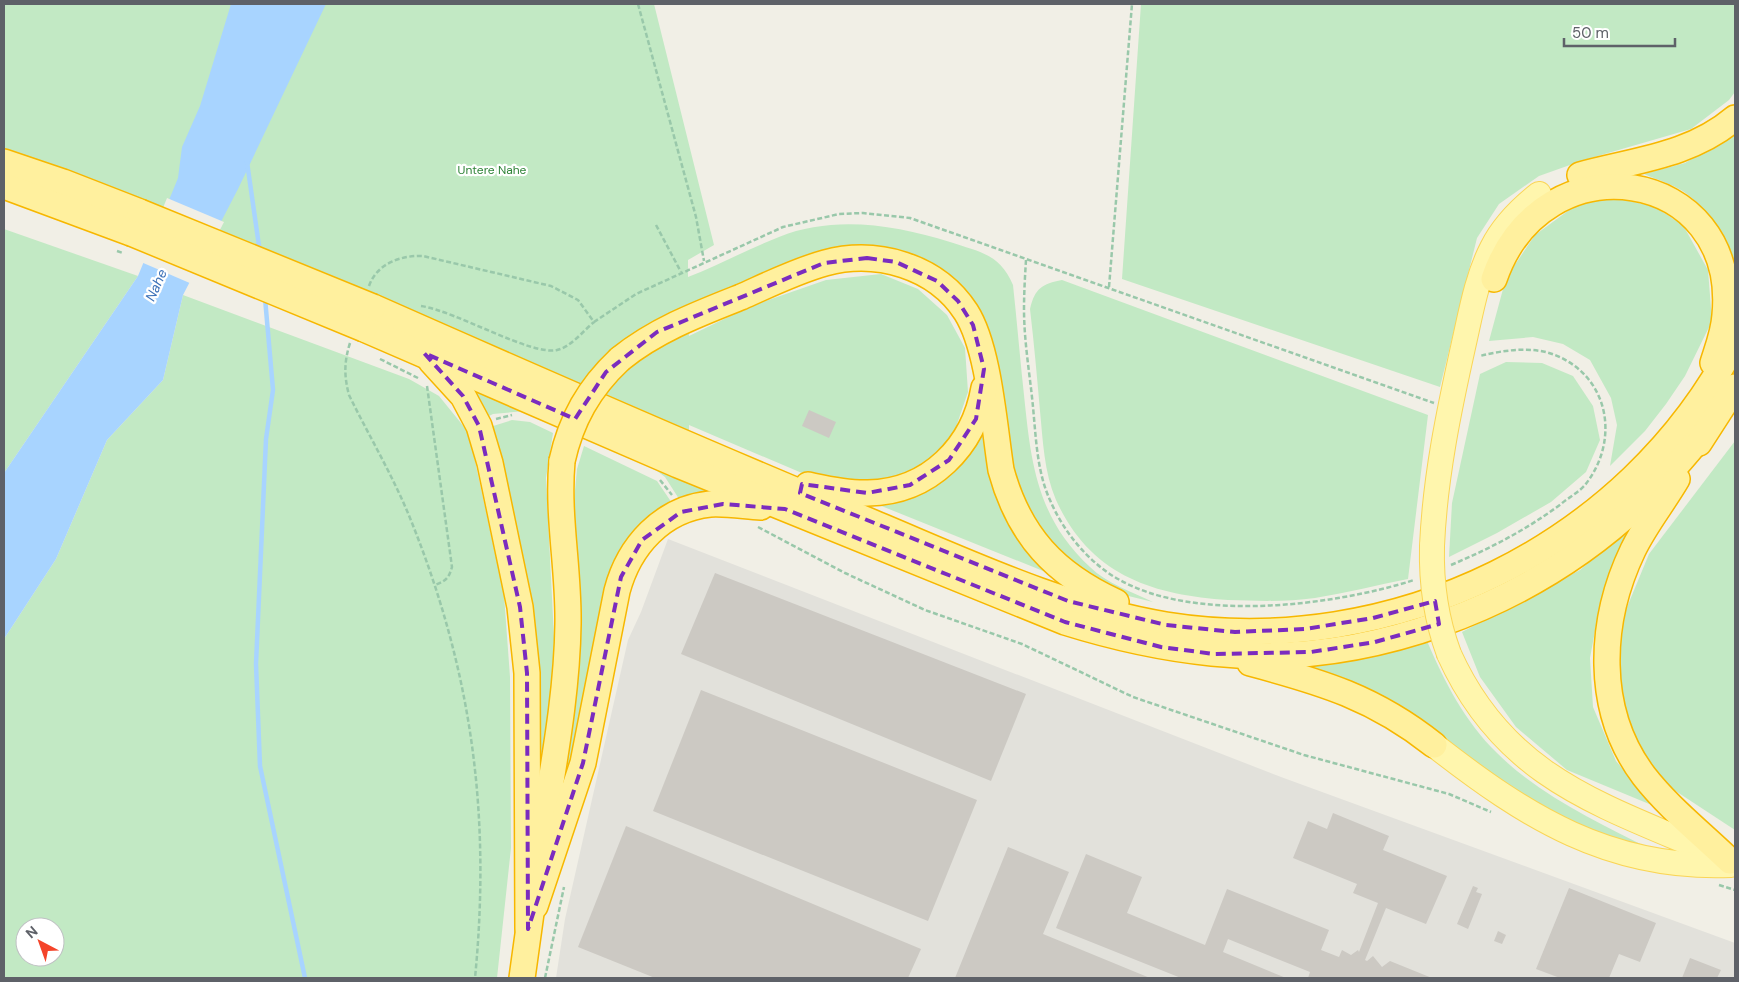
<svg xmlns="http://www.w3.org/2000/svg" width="1739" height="982" viewBox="0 0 1739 982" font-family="'DM Sans',sans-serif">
	<rect width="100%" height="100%" fill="#f1efe6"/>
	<path fill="#e2e1db" d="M668,539L1281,777L1735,943V978H556L565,919L628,640L641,612Z"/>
	<g fill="#c2e9c4" fill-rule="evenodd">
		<path d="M4,4H654L714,245L688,260V277C719,265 748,249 779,237C834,215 895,225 950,242C980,252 1000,254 1013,285C1017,322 1020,358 1024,395C1031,463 1037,518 1090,567C1106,583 1132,592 1153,602L1116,593L1080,575L1023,510L970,299L943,271L903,251L864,247L814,256L688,305L689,336L751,306L826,280L881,274L918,289L947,315L965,348L968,392L955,430L934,459L901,479L864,486L809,476L689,425V435L4,156Z"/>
		<path d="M1141,4H1726L1735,5V92L1729,100L1691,129L1584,160L1539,176L1499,204L1477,238L1440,387L1122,279Z"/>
		<path d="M1735,134V268C1731,243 1708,210 1687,194C1675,185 1658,180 1644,174L1685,163Z"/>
		<path d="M1613,197L1655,207L1683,225L1708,270L1712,321L1685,376L1666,404L1645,431L1610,466L1617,425L1611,398L1590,360L1563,344L1533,337L1489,341L1506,278L1535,235L1576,205Z"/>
		<path d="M4,229L138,276L4,473Z"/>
		<path d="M1062,280L1428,415L1408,579C1377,585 1346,593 1315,598C1287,602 1257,601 1228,600C1152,595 1090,575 1056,500C1044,472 1043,441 1040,411C1037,377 1034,343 1030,309C1035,288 1042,284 1062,280Z"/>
		<path d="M183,295L409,379L439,396L469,433L504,595L510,677L511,848L497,978H4V639L56,559L107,440L163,380ZM25,927H55V957H25Z"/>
		<path d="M1506,362L1542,363L1573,376L1593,406L1600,440L1586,472L1551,502L1497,533L1449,557L1452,503L1480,374Z"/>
		<path d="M452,376L525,411L493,414L485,418Z"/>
		<path d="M987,412L1053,575L869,501L897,498Z"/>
		<path d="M512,420L530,422L553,433L546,478L555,657L549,714L533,812L490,427Z"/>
		<path d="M1735,441V830L1671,788L1644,760L1620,704L1616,657L1625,612L1649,554Z"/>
		<path d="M584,446L657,481L674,506L657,516L590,696L550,837L576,561L574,501L577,469Z"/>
		<path d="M652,467L732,498L681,502L665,477Z"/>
		<path d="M1642,517L1617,561L1599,609L1590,658L1593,707L1616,761L1654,806L1567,770L1516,727L1480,677L1462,632L1580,570Z"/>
		<path d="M1427,641C1444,681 1465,722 1497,753C1539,795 1599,823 1652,850L1595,833L1533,807L1290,666C1339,662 1380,655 1427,641Z"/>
	</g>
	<path fill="#a8d4ff" d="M231,4H326L238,189L183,295L163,380L107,440L56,559L4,639V473L138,276L178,178L182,147L200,106Z"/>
	<path fill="#f1efe6" d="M167,198L224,222L192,284L141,262Z"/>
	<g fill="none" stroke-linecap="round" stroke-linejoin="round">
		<g stroke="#a8d4ff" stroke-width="4.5">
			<path d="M247,162L260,253"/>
			<path d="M265,298L273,390L266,439L256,664L260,766L305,978"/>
		</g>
	</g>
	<g fill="#ccc9c3">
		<path d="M809,410L836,422L829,438L802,426Z"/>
		<path d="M715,573L1026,694L991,781L681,654Z"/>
		<path d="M701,690L977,800L928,921L653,811Z"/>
		<path d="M1333,813L1389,836L1383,850L1447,876L1426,924L1386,908L1365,960L1367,961L1373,956L1382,967L1390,961L1432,978H1308L1310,972L1228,939L1223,952L1286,978H1181L1056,928L1086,854L1142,877L1127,913L1205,945L1227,889L1329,930L1321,950L1339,957L1342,950L1351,955L1358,950L1359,952L1378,903L1353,893L1357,884L1293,858L1308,821L1327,829Z"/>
		<path d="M626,826L921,949L908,978H655L578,947Z"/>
		<path d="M1008,847L1069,872L1043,934L1150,978H955Z"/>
		<path d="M1473,886L1478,888L1476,892L1482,894L1468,929L1457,924Z"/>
		<path d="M1569,888L1656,923L1640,962L1619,954L1609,978H1560L1536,969Z"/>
		<path d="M1498,931L1506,935L1502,944L1494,941Z"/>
		<path d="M1690,958L1721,970L1717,978H1682Z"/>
	</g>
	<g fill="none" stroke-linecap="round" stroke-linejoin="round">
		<g stroke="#fad556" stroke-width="26">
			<g id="primary">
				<path d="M1432,546C1435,477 1449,410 1464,343C1471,312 1477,277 1492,248C1503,226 1520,209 1539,194"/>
				<path d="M1449,654C1506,781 1606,806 1724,858"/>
				<path d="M1434,745C1526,817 1610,870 1731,865"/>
			</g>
		</g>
		<g stroke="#f7b700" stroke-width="28">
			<g id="trunk">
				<path d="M4,162L63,182L140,212"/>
				<path d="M1580,175C1635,160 1690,156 1735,118"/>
				<path d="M4,186L131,233"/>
				<path d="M1494,279C1543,136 1739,167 1725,315C1724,332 1718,347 1713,363"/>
				<path d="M373,307C538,380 702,452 869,521C965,561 1063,608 1166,625C1392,661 1629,547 1735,342"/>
				<path d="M364,329L678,465L1065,622C1113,637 1162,648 1212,653C1365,669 1528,608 1639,504C1664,481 1686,455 1707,429"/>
				<path d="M620,359C656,330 698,314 741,297C768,285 796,271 825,263C877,249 936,266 966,312C989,348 994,426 1001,470C1019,536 1055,574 1116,602"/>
				<path d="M431,361L463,396L479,426L490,463L520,607L527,673L528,929"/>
				<path d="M1699,443L1735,387"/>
				<path d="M1677,479C1663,503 1645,525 1633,550C1599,621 1594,710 1644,776C1668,807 1701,833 1730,861"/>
				<path d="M808,485C827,489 848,494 868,493C930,492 974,446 984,388"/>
				<path d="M1250,663C1322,682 1375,698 1434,745"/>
				<path d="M540,851C551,776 567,700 568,624C569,569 557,516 562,461"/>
				<path d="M535,906L583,763L617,591C629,546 662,509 710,504C727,503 744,506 761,507"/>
				<path d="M522,978L531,913"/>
			</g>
		</g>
		<g stroke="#99c8aa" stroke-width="2.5" stroke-dasharray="5 2.5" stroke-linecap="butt">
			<path d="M638,4L696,217L704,261"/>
			<path d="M656,225L681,272"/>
			<path d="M117,251L123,253"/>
			<path d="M1026,260C1025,276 1024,293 1024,309C1024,342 1030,375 1033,407C1036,438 1037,472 1050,500C1063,531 1088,562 1118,579C1194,623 1333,606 1414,580"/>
			<path d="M369,286C377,263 402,255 423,256L551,286L578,300L594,322L636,294L783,227L839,214L863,213L910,218L1434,403"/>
			<path d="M1109,287L1132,4"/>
			<path d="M421,306C456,311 531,356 557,350C571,347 583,331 594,322"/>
			<path d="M350,343C344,362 344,376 349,395C369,436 393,476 410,518C472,671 491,814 475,978"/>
			<path d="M380,359L420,379"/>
			<path d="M427,386L452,567C449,578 446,581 435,585"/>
			<path d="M496,419L512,415"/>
			<path d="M660,480L672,495"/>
			<path d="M758,527L845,573L925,610L1022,644L1133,697L1304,755L1449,794L1491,812"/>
			<path d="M1451,565C1491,548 1526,530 1561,504C1568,498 1579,492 1585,485C1620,441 1610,377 1555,355C1533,346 1503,350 1480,356"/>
			<path d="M1719,885L1735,890"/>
			<path d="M545,978L564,887"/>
		</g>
		<use href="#primary" stroke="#fff6ad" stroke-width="24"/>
		<use href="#trunk" stroke="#fff09e" stroke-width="25"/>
		<g stroke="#fad556" stroke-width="26" stroke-linecap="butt">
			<path id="primary-bridge" d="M1432,546C1431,584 1436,619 1449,654"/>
		</g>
		<g stroke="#f7b700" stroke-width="28" stroke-linecap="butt">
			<g id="trunk-bridge">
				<path d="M140,212L373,307"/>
				<path d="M131,233L364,329"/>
				<path d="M562,461C571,420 589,388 620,359"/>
			</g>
		</g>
		<use href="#primary-bridge" stroke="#fff6ad" stroke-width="24"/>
		<use href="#trunk-bridge" stroke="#fff09e" stroke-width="25"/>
	</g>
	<path fill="none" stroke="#7b2cbf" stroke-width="4" stroke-dasharray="10 6" stroke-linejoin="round" d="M867,258L896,262L937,281L958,301L973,325L984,369L976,419L949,460L910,485L867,493L802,484L800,493L1068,601L1166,625L1235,632L1305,629L1373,618L1435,601L1439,624L1375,642L1311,652L1214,654L1161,647L1065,622L785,509L723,504L681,512L642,540L621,577L583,763L528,929L527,673L520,607L479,426L463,396L424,353L575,419L606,372L657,332L824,263Z"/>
	<g text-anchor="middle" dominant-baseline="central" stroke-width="4.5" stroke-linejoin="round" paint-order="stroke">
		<g font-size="12" fill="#308439" stroke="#fff">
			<text x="492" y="170">Untere Nahe</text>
		</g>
		<g font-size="14" font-style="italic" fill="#3d72b8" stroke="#fff">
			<text transform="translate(156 285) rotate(-66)">Nahe</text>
		</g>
	</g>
	<rect width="1739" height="982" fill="none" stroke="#5e6168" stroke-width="10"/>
	<g transform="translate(40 942) rotate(319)"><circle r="24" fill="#ffffff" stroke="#bfc0c3"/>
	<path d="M0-4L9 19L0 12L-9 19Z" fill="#f4442a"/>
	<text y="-8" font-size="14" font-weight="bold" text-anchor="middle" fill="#5e6168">N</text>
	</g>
	<path d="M1564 38v8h111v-8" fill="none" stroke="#5e6168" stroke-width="2.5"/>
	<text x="1572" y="38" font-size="15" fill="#5e6168" stroke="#ffffff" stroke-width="4" paint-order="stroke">50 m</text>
</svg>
